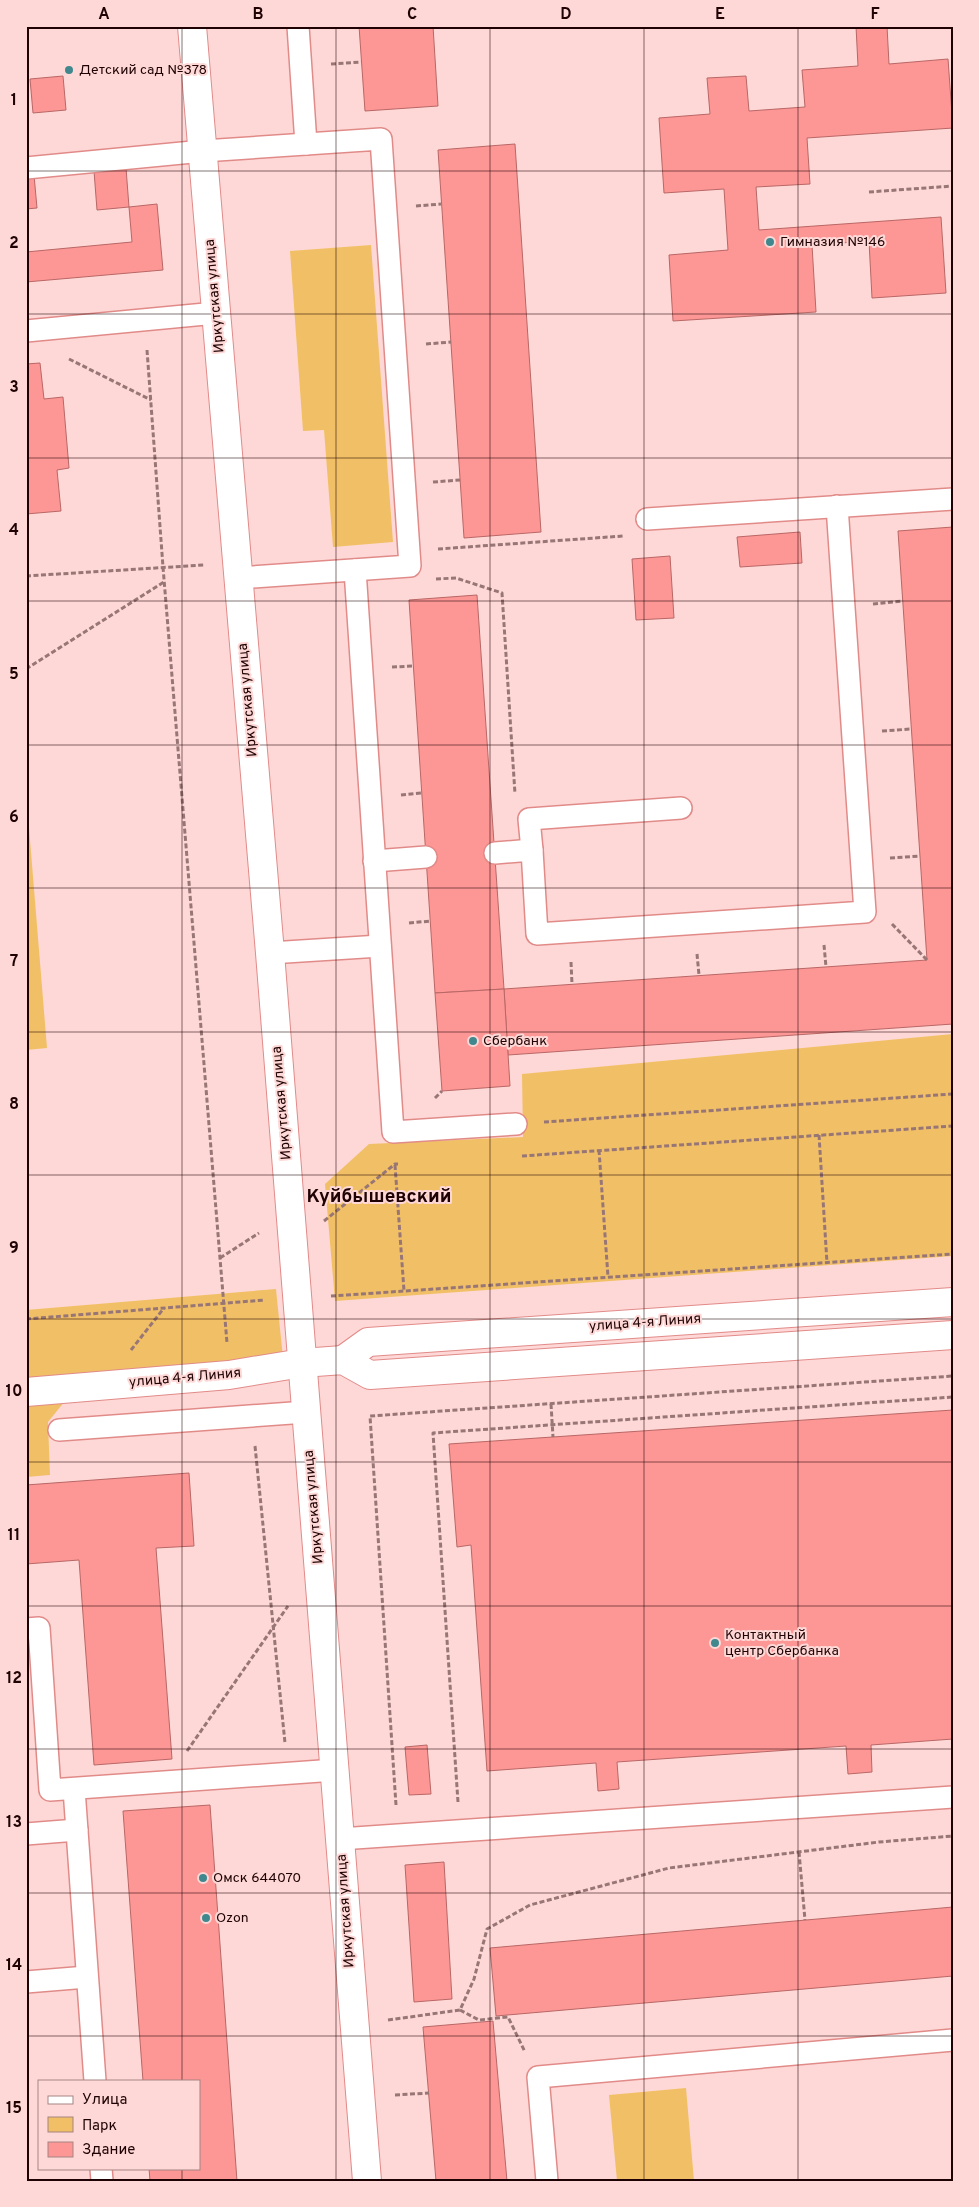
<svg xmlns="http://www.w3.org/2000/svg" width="979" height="2207" viewBox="0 0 979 2207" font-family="Overpass,sans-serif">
	<rect width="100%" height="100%" fill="#fed8d6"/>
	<g fill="#f1c066">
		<path d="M371,245L393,542L333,547L324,430L303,431L290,251Z"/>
		<path d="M26,791L47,1048L26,1050Z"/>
		<path d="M953,1034V1256L335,1301L325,1184L369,1144L523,1137L522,1074Z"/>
		<path d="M276,1289L285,1378L65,1401L48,1422L50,1475L26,1477V1310Z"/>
		<path d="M686,2088L694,2181H617L609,2095Z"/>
	</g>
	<g fill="#fd9795" stroke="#b96766">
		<path d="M359,26H433L438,106L365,111Z"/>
		<path d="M856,26H887L889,64L948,59L953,128L807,138L810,184L756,187L759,230L941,217L946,293L872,298L869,241L812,245L816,312L673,321L669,255L728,250L724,189L664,193L659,118L710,114L707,78L746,76L749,111L805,107L802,70L858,66Z"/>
		<path d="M63,76L66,110L33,113L30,79Z"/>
		<path d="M515,144L541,532L464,538L438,150Z"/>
		<path d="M126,168L129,207L97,210L94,171Z"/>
		<path d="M26,175H34L37,208L26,209Z"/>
		<path d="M157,204L163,270L26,282V252L132,242L129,207Z"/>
		<path d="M40,363L44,399L63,397L69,468L57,470L61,511L26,514V364Z"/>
		<path d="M953,527V1024L508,1055L504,989L927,960L898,531Z"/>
		<path d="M800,532L802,563L740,567L737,537Z"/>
		<path d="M670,556L674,618L636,620L632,559Z"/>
		<path d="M477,595L504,989L435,993L409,600Z"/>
		<path d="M504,989L510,1086L442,1091L435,993Z"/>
		<path d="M953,1410V1739L871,1745L872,1772L848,1774L846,1746L617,1762L619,1789L598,1791L596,1763L487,1771L471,1545L457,1547L449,1444Z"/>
		<path d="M189,1473L194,1546L156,1548L172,1759L94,1765L79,1560L26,1564V1485Z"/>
		<path d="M427,1745L431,1794L409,1795L405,1747Z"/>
		<path d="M210,1805L237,2181H150L149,2168H199V2081H143L123,1811Z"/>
		<path d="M444,1862L452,1999L414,2002L405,1865Z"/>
		<path d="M953,1907V1976L496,2016L490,1948Z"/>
		<path d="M493,2021L507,2181H436L423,2027Z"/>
	</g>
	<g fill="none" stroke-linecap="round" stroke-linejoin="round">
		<g stroke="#e18b89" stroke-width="24">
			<g id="service">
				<path d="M298,26L306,144"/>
				<path d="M26,168L203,151L381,139L410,566L238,578"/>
				<path d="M26,331L216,313"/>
				<path d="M647,519L953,499"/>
				<path d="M355,570L393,1132L516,1124"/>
				<path d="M532,850L529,819L681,808"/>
				<path d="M495,853L532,850L537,934L865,912L837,506"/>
				<path d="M374,861L426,857"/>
				<path d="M270,953L380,946"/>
				<path d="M59,1430L306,1412"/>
				<path d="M26,1629L39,1628L50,1790L335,1770"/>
				<path d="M74,1789L95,2081"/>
				<path d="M26,1834L77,1830"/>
				<path d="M340,1839L953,1797"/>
				<path d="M26,1982L87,1977"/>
				<path d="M101,2168L102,2181"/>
				<path d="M547,2181L538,2077L953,2040"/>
			</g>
		</g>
		<g stroke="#e18b89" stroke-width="30">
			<path id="pedestrian" d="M26,1392L229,1375L302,1363"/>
		</g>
		<g stroke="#e18b89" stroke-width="30">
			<g id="minor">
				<path d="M192,26L270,953L367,2181"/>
				<path d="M343,1360L368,1342L953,1302"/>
				<path d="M302,1363L343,1360L370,1375L953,1335"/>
			</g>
		</g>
		<g stroke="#987676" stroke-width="3" stroke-dasharray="5 2.5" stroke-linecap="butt">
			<path d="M331,64L361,62"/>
			<path d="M869,192L953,186"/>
			<path d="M416,206L441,204"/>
			<path d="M426,344L451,342"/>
			<path d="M147,350L163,567L227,1343"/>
			<path d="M69,359L151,400"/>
			<path d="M433,482L460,480"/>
			<path d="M438,549L623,536"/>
			<path d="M26,576L204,565"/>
			<path d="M436,579L456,578L502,593L515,794"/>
			<path d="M873,604L903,601"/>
			<path d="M392,667L413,666"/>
			<path d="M26,669L164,582"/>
			<path d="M882,731L911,729"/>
			<path d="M401,795L422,793"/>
			<path d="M890,858L920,856"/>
			<path d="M409,923L431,921"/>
			<path d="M892,924L927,960"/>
			<path d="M824,945L826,967"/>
			<path d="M697,954L699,975"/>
			<path d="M571,962L572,984"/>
			<path d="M435,1098L442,1091"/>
			<path d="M544,1122L953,1094"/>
			<path d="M819,1135L827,1263"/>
			<path d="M599,1150L608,1277"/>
			<path d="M522,1156L953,1126"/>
			<path d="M395,1165L404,1291"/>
			<path d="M324,1221L395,1164H398"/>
			<path d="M220,1258L259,1233"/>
			<path d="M331,1296L953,1254"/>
			<path d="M26,1319L265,1300"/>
			<path d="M131,1350L164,1308"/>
			<path d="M551,1404L553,1437"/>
			<path d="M255,1446L285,1743"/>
			<path d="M187,1751L288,1606"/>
			<path d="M458,1802L433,1433L953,1397"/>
			<path d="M396,1805L370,1416L953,1376"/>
			<path d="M799,1852L805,1920"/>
			<path d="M460,2010L479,2020L508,2017L525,2052"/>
			<path d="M388,2020L460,2010L474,1979L487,1929L530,1905L669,1868L879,1842L953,1836"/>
			<path d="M395,2095L429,2093"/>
		</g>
		<use href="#service" stroke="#fff" stroke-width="21"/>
		<use href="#pedestrian" stroke="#fff" stroke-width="28"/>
		<use href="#minor" stroke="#fff" stroke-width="28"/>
	</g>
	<path fill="none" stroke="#1f0304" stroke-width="1" stroke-opacity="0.55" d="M182,26V2081M336,26V2181M490,26V2181M644,26V2181M798,26V2181M26,171H953M26,314H953M26,458H953M26,601H953M26,745H953M26,888H953M26,1032H953M26,1175H953M26,1319H953M26,1462H953M26,1606H953M26,1749H953M26,1893H953M26,2036H953M182,2168V2181"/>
	<g fill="#40888d" stroke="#fed8d6" stroke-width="2">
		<circle cx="69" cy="70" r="5"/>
		<circle cx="770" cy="242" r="5"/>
		<circle cx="473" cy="1041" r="5"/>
		<circle cx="715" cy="1643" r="5"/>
		<circle cx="203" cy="1878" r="5"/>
		<circle cx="206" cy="1918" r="5"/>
	</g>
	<g text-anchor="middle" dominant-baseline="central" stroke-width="4" stroke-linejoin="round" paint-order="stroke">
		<g font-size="14" fill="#1f0304" stroke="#fed8d6" text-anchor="start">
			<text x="79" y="70">Детский сад №378</text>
			<text x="780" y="242">Гимназия №146</text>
			<text x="483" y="1041">Сбербанк</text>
			<text x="725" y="1635">Контактный<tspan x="725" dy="16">центр Сбербанка</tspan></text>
			<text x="213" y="1878">Омск 644070</text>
			<text x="216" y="1918">Ozon</text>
		</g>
		<g font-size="14" fill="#1f0304" stroke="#fed8d6">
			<text transform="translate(215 296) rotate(-95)">Иркутская улица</text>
			<text transform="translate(248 700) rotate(-95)">Иркутская улица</text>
			<text transform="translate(282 1103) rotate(-95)">Иркутская улица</text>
			<text transform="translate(645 1323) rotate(-4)">улица 4-я Линия</text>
			<text transform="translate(185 1378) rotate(-5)">улица 4-я Линия</text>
			<text transform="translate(314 1507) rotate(-95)">Иркутская улица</text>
			<text transform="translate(346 1911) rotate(-94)">Иркутская улица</text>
		</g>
		<g font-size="19" font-weight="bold" fill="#1f0304" stroke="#fed8d6">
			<text x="379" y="1197">Куйбышевский</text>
		</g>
	</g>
	<rect width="979" height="2207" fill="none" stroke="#fed8d6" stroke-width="55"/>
	<rect x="38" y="2080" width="162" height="90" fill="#fed8d6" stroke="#a58382"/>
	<rect x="48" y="2096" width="25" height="8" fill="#ffffff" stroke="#a58382"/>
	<text x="82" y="2104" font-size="15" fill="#1f0304">Улица</text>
	<rect x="48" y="2117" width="25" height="15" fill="#f1c066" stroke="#a58382"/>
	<text x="82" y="2130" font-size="15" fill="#1f0304">Парк</text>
	<rect x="48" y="2142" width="25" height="15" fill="#fd9795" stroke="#a58382"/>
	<text x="82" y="2154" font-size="15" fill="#1f0304">Здание</text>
	<rect x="28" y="28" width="924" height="2152" fill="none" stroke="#1f0304" stroke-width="2"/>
	<g font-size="16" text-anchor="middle" font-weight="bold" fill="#1f0304">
		<text x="104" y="19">A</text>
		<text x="258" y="19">B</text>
		<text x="412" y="19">C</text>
		<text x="566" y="19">D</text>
		<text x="720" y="19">E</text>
		<text x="875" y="19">F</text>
		<text x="14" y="105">1</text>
		<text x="14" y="248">2</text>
		<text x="14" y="392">3</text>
		<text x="14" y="535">4</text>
		<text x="14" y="679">5</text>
		<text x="14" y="822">6</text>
		<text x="14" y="966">7</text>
		<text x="14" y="1109">8</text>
		<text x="14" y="1253">9</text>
		<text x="14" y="1396">10</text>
		<text x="14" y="1540">11</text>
		<text x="14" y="1683">12</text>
		<text x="14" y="1827">13</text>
		<text x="14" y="1970">14</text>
		<text x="14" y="2113">15</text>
	</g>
</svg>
